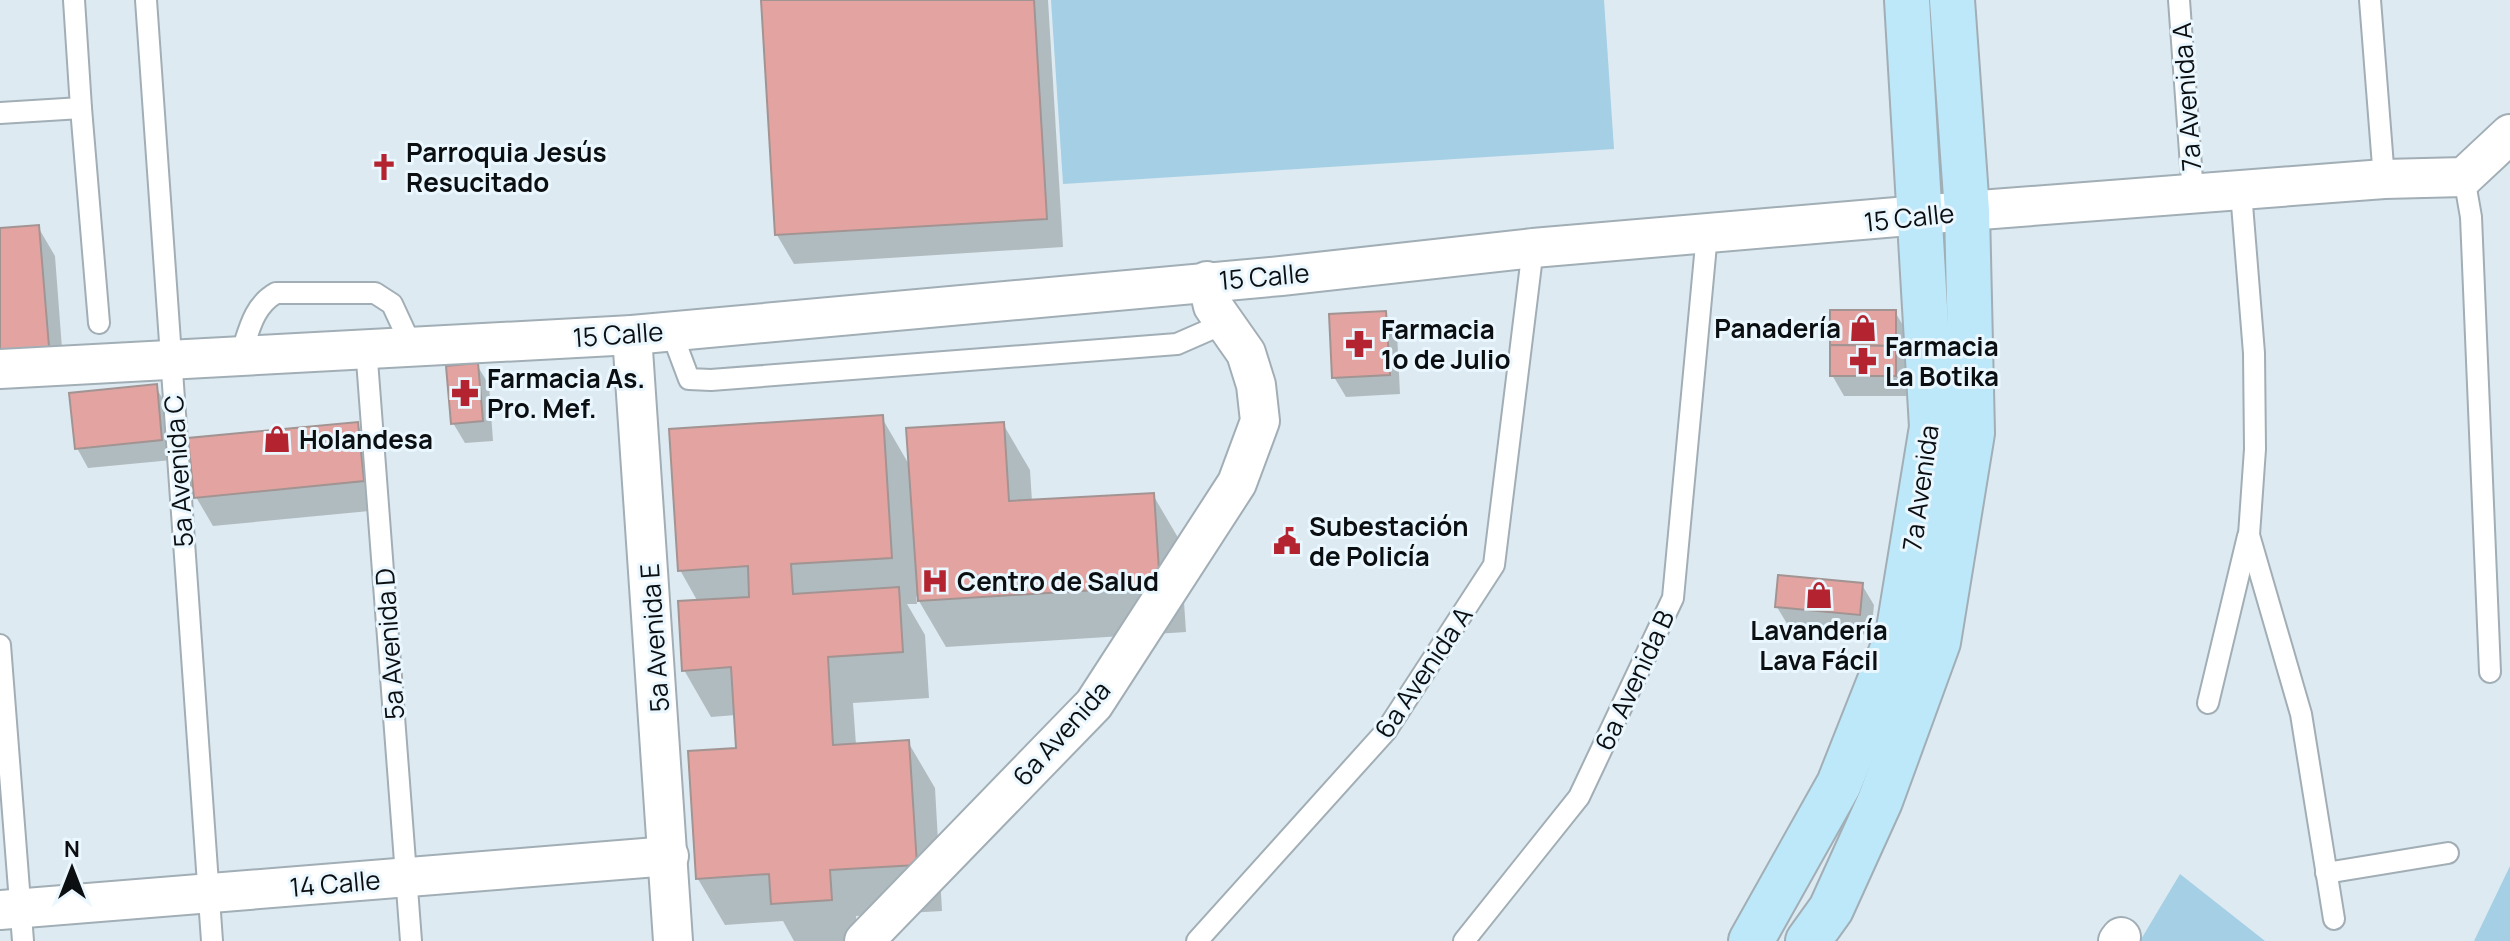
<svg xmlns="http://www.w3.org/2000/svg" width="2510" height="941" viewBox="0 0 2510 941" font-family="Manrope,sans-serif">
	<rect width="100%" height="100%" fill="#ddeaf1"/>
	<g fill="#a5cfe5">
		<path d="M1051,0H1604L1614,149L1063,184Z"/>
		<path d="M2510,866V941H2474Z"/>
		<path d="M2180,874L2265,941H2140Z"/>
	</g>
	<g fill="#0003">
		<path d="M763,0H1048L1063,247L794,264L777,235Z"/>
		<path d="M38,227L55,256L64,375L0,380V230Z"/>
		<path d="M1895,312L1907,332L1906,396H1844L1832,375Z"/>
		<path d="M1385,313L1397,333L1400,394L1346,397L1334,377Z"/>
		<path d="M477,365L489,385L493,441L465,443L453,423Z"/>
		<path d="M155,386L167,406L172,460L88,468L77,448Z"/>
		<path d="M882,418L911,468L1003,424L1030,470L1032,502L1153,495L1180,541L1186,632L946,647L916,596L917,604H907L925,635L929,698L853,703L856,745L908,742L935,788L942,911L856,916L857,941H794L783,921L725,925L698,879L739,750L736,715L711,717L684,670L698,602L680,570Z"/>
		<path d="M357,424L374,453L380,510L213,526L196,497Z"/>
		<path d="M1862,585L1874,605L1871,635L1789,627L1777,607Z"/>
	</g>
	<g fill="#e3a4a1" stroke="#a29493" stroke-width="2">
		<path d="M761,0H1034L1047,219L775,235Z"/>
		<path d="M39,225L49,347L0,350V228Z"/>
		<path d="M1830,310H1896V346L1830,345Z"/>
		<path d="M1386,311L1390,375L1332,378L1329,314Z"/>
		<path d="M1830,345L1896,346V376H1830Z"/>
		<path d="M478,363L483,421L451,424L446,366Z"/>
		<path d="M157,384L162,440L75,449L69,393Z"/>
		<path d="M883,415L892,558L791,564L793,594L899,587L903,652L828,657L833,745L909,740L917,865L830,870L832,900L771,904L769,874L696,879L688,751L736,748L731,667L682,671L678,601L749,597L748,566L678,571L669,429Z"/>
		<path d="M358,422L364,481L194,498L188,438Z"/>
		<path d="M1004,422L1009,501L1154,493L1160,586L918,601L906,428Z"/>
		<path d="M1778,575L1863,583L1860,615L1775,607Z"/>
	</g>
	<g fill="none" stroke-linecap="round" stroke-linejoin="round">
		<g stroke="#a2aeb5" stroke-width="24">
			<g id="lane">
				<path d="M146,0L212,941"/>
				<path d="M2179,0L2193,194"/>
				<path d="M2370,0L2384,179"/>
				<path d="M81,108L99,323"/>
				<path d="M0,113L81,108L74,0"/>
				<path d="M2464,177L2471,217L2490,672"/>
				<path d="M2241,192L2254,353L2255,449L2249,535L2301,714L2334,919"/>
				<path d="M671,331L689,379L711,380L1177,344L1225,323"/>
				<path d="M366,347L411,941"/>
				<path d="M241,354C249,331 253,306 276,293H375L392,304L411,345"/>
				<path d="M0,645L23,941"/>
				<path d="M2208,703L2248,536"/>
				<path d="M2326,873L2448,853"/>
				<path d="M1197,941L1386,731L1494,565L1533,248"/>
				<path d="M1464,941L1579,797L1673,598L1707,234"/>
			</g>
		</g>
		<g stroke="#a2aeb5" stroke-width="42">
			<g id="street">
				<path d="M632,335L673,941"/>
				<path d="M0,369L632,335L1281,276L1533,248L1967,211L2384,179L2464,177L2510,134"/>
				<path d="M0,910L669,856"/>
				<path d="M864,941L1094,704L1237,483L1260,421L1256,385L1246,353L1213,306L1207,281"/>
				<path d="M2118,941L2121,937"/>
			</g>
		</g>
		<g stroke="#a2aeb5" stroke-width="48">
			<g id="secondary">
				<path d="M1751,941L1839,784L1898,635L1932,427L1907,0"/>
				<path d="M1808,941L1831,909L1880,801L1938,642L1972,433L1967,211L1952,0"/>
			</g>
		</g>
		<use href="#lane" stroke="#fff" stroke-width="20"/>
		<use href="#street" stroke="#fff" stroke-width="38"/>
		<use href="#secondary" stroke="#bce8f9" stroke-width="44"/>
	</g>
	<defs>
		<g id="church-bare" transform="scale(2.16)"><path d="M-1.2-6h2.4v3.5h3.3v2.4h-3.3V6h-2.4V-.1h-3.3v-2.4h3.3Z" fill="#b42330" stroke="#eaf7fe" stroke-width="2.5" paint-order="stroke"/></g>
		<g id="shop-bare" transform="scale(2.16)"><path d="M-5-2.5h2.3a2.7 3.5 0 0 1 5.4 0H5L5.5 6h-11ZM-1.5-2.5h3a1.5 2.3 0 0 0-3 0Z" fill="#b42330" stroke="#eaf7fe" stroke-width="2.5" paint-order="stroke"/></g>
		<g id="pharmacy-bare" transform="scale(2.16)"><path d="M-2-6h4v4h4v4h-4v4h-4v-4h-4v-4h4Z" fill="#b42330" stroke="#eaf7fe" stroke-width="2.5" paint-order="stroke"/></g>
		<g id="civic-bare" transform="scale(2.16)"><path d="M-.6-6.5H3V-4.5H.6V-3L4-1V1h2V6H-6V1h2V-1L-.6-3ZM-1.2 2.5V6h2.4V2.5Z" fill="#b42330" stroke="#eaf7fe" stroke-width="2.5" paint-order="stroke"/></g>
		<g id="hospital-bare" transform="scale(2.16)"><path d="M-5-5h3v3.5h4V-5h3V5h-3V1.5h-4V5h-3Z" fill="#b42330" stroke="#eaf7fe" stroke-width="2.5" paint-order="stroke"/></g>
	</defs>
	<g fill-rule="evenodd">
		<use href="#church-bare" x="384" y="167"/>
		<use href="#shop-bare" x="1863" y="328"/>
		<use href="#pharmacy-bare" x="1359" y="344"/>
		<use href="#pharmacy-bare" x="1863" y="361"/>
		<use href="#pharmacy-bare" x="465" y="393"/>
		<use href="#shop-bare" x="277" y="439"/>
		<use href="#civic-bare" x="1287" y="541"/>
		<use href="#hospital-bare" x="935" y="581"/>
		<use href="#shop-bare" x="1819" y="595"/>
	</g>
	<g text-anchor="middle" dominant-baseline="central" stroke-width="6" stroke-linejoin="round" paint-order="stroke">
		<g font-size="26" fill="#0b0f12" stroke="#eaf7fe">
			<text transform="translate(2186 97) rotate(-94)">7a Avenida A</text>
			<text transform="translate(1909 217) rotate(-6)">15 Calle</text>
			<text transform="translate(1264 276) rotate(-5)">15 Calle</text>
			<text transform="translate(618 334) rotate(-4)">15 Calle</text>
			<text transform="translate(178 471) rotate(-94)">5a Avenida C</text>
			<text transform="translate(1920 488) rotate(-82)">7a Avenida</text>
			<text transform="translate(654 638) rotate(-94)">5a Avenida E</text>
			<text transform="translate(389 644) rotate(-94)">5a Avenida D</text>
			<text transform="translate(1423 672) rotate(-56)">6a Avenida A</text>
			<text transform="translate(1634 680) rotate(-65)">6a Avenida B</text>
			<text transform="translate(1061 733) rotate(-48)">6a Avenida</text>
			<text transform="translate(335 883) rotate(-5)">14 Calle</text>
		</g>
		<g font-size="26" font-weight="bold" fill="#0b0f12" stroke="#eaf7fe" text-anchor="start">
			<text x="406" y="152">Parroquia Jesús<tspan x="406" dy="30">Resucitado</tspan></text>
			<text x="1841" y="328" text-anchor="end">Panadería</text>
			<text x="1381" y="329">Farmacia<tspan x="1381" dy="30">1o de Julio</tspan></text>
			<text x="1885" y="346">Farmacia<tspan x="1885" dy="30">La Botika</tspan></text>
			<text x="487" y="378">Farmacia As.<tspan x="487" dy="30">Pro. Mef.</tspan></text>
			<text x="299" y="439">Holandesa</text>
			<text x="1309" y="526">Subestación<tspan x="1309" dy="30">de Policía</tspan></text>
			<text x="957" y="581">Centro de Salud</text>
			<text x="1819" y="630" text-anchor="middle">Lavandería<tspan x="1819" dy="30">Lava Fácil</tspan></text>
		</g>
	</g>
	<g transform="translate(72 869)" stroke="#eaf7fe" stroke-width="6" paint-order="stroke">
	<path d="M0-6L14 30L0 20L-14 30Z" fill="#0b0f12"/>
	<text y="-12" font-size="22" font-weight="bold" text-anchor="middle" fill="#0b0f12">N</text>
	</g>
</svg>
